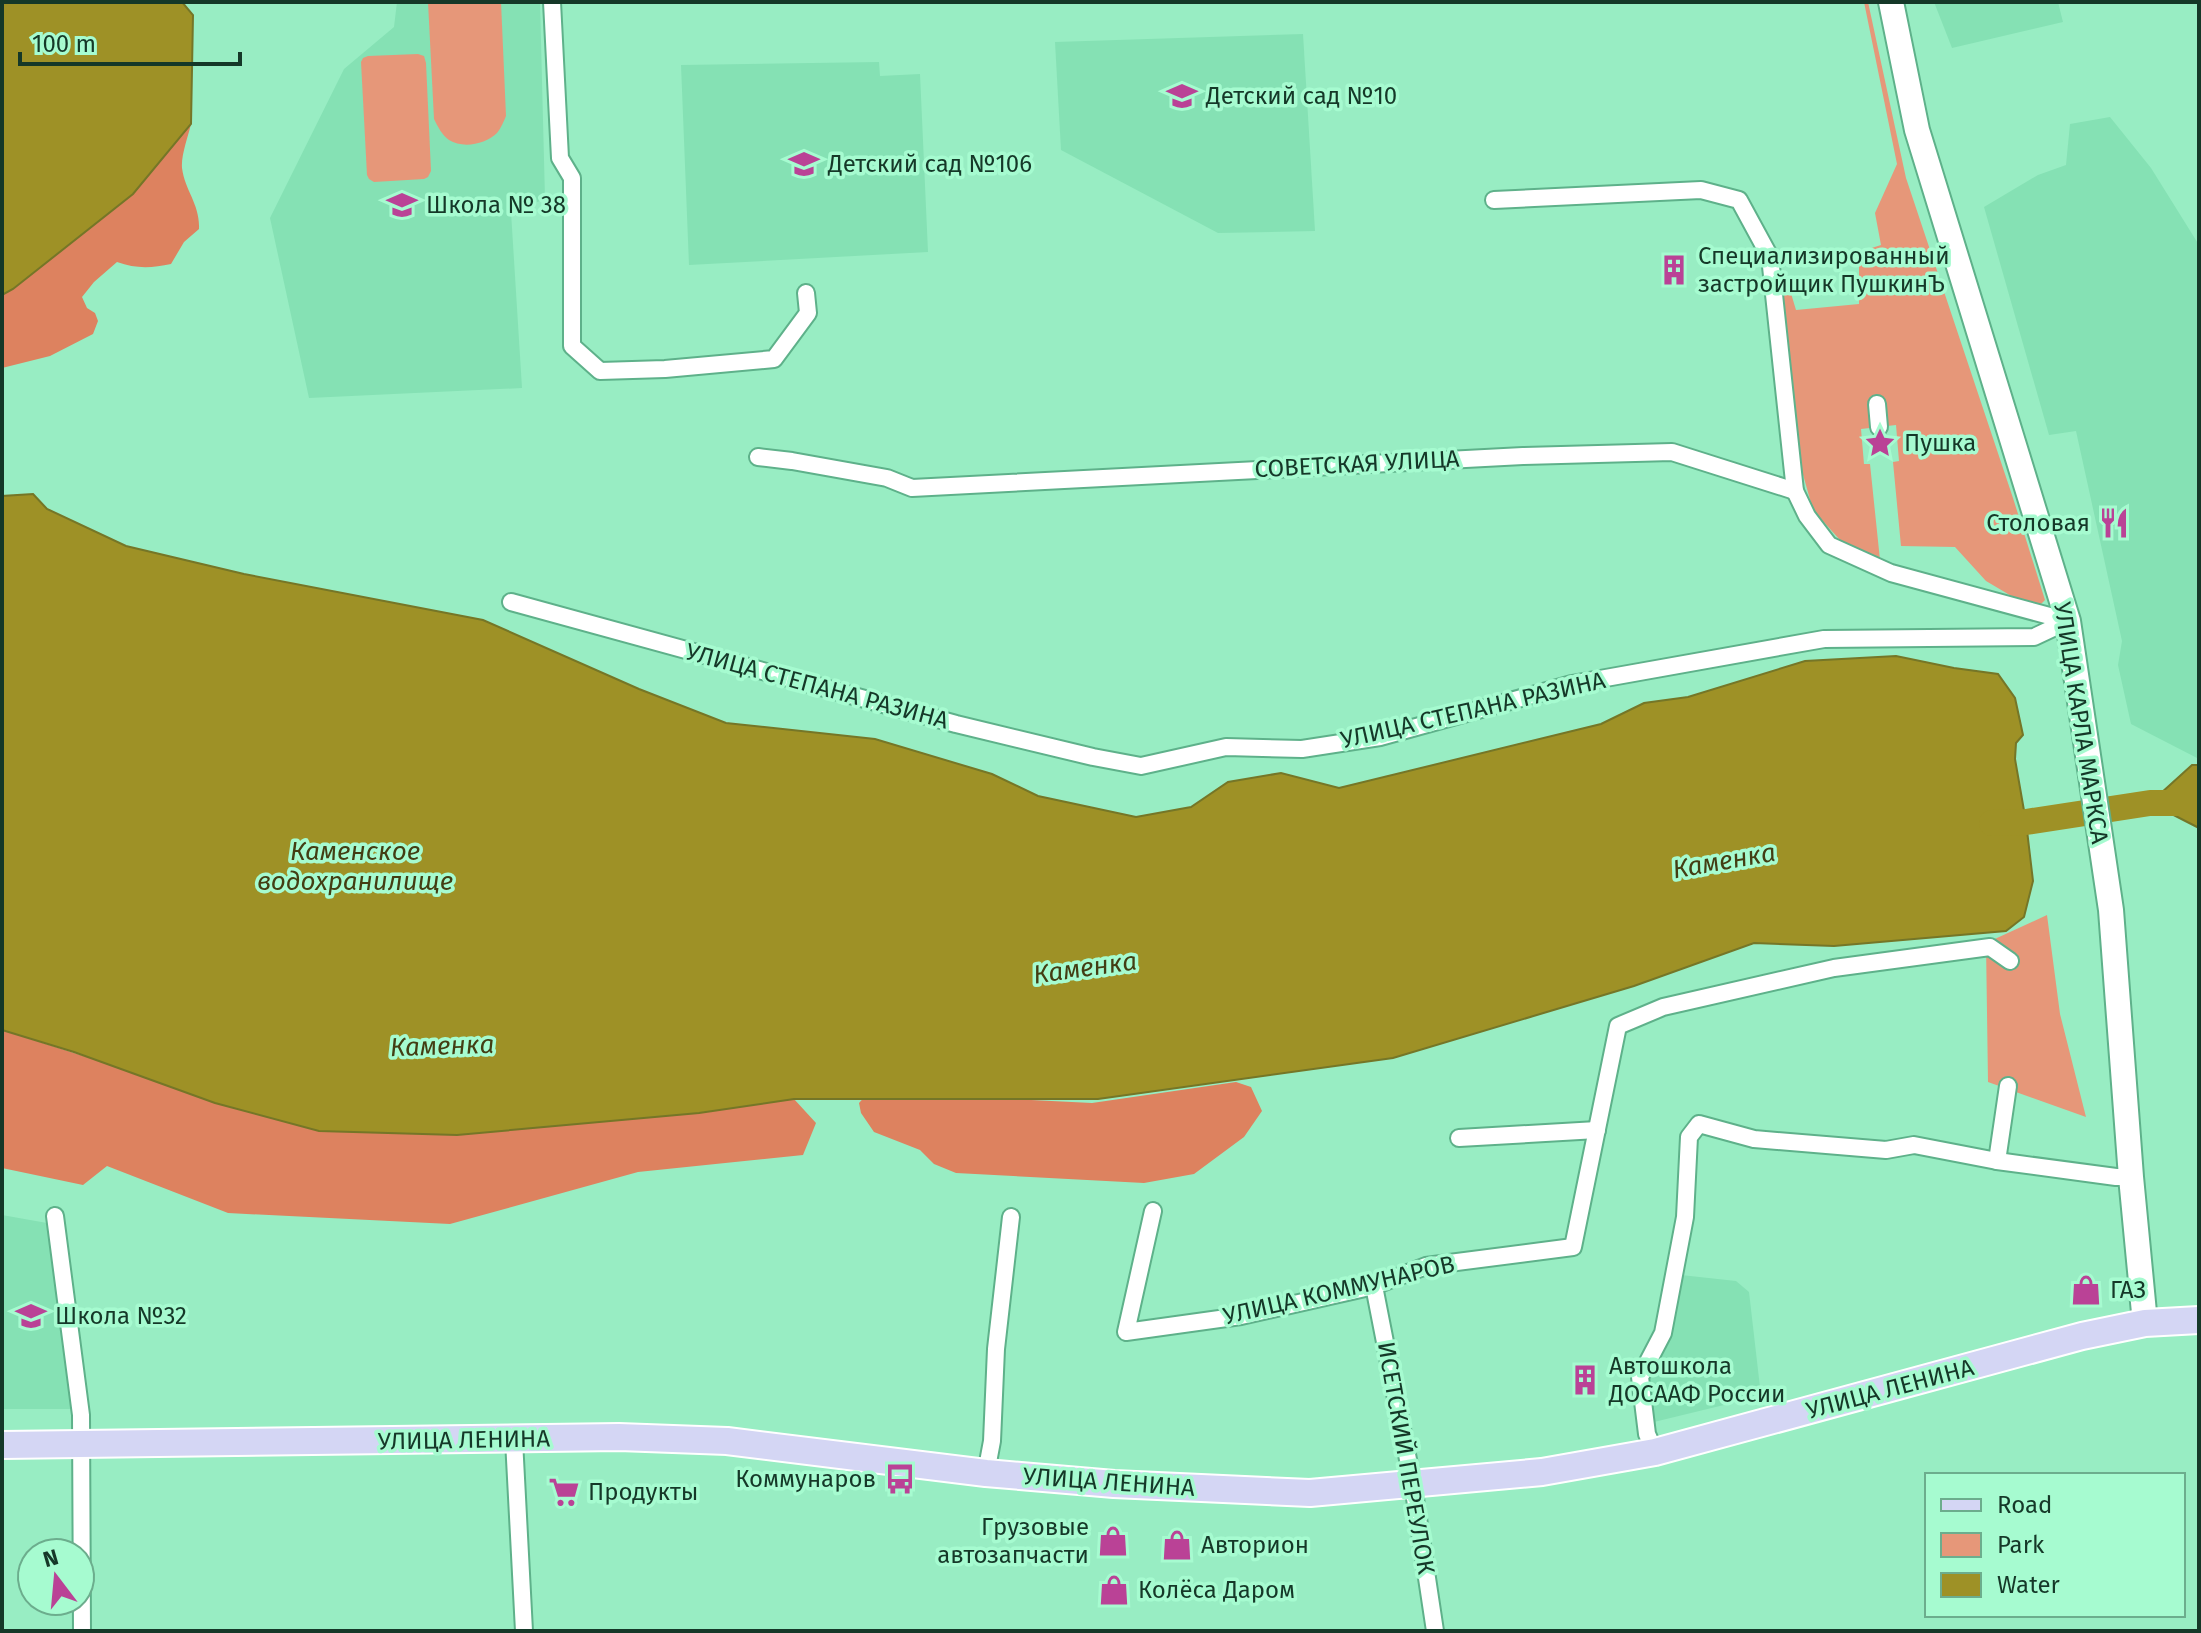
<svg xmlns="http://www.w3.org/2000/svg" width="2201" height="1633" viewBox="0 0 2201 1633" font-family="'Fira Sans',sans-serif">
	<rect width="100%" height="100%" fill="#98edc3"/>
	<g fill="#85e1b4">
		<path d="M397,2H540L545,199L511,212L522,388L309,398L270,218L344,69L394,27Z"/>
		<path d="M1934,2H2058L2063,22L1952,48Z"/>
		<path d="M1303,34L1315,231L1218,233L1061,150L1055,42Z"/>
		<path d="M879,62L880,76L920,74L928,252L689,265L681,65Z"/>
		<path d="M2110,117L2151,168L2199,245V759L2131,724L2118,665L2122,641L2076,431L2049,435L1984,207L2038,175L2066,165L2070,124Z"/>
		<path d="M2,1215L47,1223L72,1409H2Z"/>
		<path d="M1681,1275L1736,1281L1749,1292L1761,1396L1654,1422L1646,1376L1673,1328Z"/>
	</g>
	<g fill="#e69779">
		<path d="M428,2H501L506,116C504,121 501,128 497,133C486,144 463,149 449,140C442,135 438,127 434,119Z"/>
		<path d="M1864,2H1868L1906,178L2013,498L2045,600L2039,606L2030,607L1986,581L1955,547L1901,546L1893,462L1899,461L1896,425L1861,429L1864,464H1870L1880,560L1840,540L1813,510L1802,471L1781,289L1784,270L1796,310L1859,304V252L1881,245L1875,213L1897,164Z"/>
		<path d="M418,54L424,56L426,63L431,171L428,177L424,179L374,182L369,179L367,175L361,62L363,58L368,56Z"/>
		<path d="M2047,915L2060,1014L2086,1117L1988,1082L1986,943Z"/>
	</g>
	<g fill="#dd825f">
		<path d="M191,124C188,137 181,155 182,168C185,191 200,204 199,229L184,242L171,264C152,268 136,269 117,262L94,282L82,297L87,308L95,313L98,321L93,334L50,356L2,368V295L13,289L133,194Z"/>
		<path d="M2,1030L319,1131L457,1135L699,1113L794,1099L816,1123L803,1155L638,1172L450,1224L228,1213L107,1166L83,1185L2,1168Z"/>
		<path d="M1236,1082L1251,1087L1262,1111L1244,1137L1194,1174L1144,1183L956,1173L934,1164L920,1150L874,1132L861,1113L859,1103L869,1092L1092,1103Z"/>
	</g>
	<g fill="#9e9126" stroke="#757627" stroke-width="2">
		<path d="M2,2H182L193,15L191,124L133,194L13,289L2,295Z"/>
		<path d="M33,494L47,509L126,546L244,574L483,620L639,689L726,723L875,739L992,774L1038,796L1136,817L1191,807L1228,782L1281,773L1339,788L1601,724L1644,703L1688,697L1805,661L1896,656L1954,668L1998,674L2015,698L2023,735L2016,743L2015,759L2026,822L2033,881L2024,917L2006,931L1834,946L1754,943L1634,986L1393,1058L1098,1099H794L699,1113L457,1135L319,1131L215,1103L74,1052L2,1030V496Z"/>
		<path d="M2192,765H2199V828L2150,803Z"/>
	</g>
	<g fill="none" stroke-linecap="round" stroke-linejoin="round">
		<path stroke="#9e9126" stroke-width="26" d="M1992,823L2026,822L2150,803H2199"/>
		<g stroke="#5eb18a" stroke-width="20">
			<g id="street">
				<path d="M552,2L560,158L572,178V346L600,371L665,369L774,359L808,313L806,293"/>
				<path d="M1494,200L1701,190L1739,200L1770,257L1795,491L1807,516L1829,545L1891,573L2068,621"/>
				<path d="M1877,404L1879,427"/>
				<path d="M758,457L792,461L887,478L912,488L1523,456L1672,452L1795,491"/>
				<path d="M511,602L956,724L1093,757L1141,766L1226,747L1302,749L1380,737L1572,684L1824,639L2034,637L2068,621"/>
				<path d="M1459,1138L1597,1130"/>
				<path d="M1997,1161L2008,1086"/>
				<path d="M1153,1211L1126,1332L1241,1316L1374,1286L1426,1266L1573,1247L1618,1026L1663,1007L1834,968L1990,947L2010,961"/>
				<path d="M55,1216L81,1415L82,1631"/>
				<path d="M1374,1286L1413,1485L1435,1631"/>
				<path d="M514,1440L524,1631"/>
				<path d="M1655,1452L1647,1434L1640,1377L1663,1333L1685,1217L1689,1137L1699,1124L1754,1139L1886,1150L1914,1145L1997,1161L2116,1177H2131"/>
				<path d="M986,1473L992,1441L996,1349L1011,1217"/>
			</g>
		</g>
		<g stroke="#5eb18a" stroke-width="28">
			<path id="secondary" d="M1891,2L1917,130L2068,621L2111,910L2131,1177L2145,1323"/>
		</g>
		<g stroke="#fff" stroke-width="30">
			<path id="primary" d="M2,1445L619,1437L727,1441L986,1473L1114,1484L1310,1493L1542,1472L1655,1452L2082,1336L2145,1323L2199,1320"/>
		</g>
		<use href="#street" stroke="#fff" stroke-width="16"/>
		<use href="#secondary" stroke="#fff" stroke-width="24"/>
		<use href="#primary" stroke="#d4d6f4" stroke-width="26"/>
	</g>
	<defs>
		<g id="school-bare" transform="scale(2.4)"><path d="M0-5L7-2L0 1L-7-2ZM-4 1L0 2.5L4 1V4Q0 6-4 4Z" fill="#ba4296" stroke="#a6fbd0" stroke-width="2.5" paint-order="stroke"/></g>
		<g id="building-bare" transform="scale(2.4)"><path d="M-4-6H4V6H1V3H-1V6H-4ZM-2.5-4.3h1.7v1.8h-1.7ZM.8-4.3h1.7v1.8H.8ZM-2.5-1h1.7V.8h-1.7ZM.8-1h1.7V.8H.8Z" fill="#ba4296" stroke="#a6fbd0" stroke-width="2.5" paint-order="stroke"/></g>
		<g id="sight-bare" transform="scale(2.4)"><path d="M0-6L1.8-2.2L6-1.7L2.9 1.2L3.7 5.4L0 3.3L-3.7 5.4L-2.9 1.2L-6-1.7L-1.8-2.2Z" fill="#ba4296" stroke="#a6fbd0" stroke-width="2.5" paint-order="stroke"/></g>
		<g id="restaurant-bare" transform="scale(2.4)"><path d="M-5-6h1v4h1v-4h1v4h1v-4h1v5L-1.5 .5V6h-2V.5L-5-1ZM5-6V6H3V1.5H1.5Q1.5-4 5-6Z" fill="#ba4296" stroke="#a6fbd0" stroke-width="2.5" paint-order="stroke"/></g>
		<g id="shop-bare" transform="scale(2.4)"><path d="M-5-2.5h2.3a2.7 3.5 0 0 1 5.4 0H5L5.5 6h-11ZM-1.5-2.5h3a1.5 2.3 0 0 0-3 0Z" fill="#ba4296" stroke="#a6fbd0" stroke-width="2.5" paint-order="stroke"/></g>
		<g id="bus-bare" transform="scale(2.4)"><path d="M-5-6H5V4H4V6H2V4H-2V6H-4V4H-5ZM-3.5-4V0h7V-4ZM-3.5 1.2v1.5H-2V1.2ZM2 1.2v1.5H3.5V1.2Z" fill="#ba4296" stroke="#a6fbd0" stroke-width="2.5" paint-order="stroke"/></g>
		<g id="supermarket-bare" transform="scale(2.4)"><path d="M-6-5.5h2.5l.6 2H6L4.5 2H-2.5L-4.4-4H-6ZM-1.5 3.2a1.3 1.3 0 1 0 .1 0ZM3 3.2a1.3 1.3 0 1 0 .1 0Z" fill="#ba4296" stroke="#a6fbd0" stroke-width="2.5" paint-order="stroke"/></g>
	</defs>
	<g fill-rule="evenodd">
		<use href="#school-bare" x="1182" y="96"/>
		<use href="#school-bare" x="804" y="164"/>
		<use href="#school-bare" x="402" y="205"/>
		<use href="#building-bare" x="1674" y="270"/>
		<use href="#sight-bare" x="1880" y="443"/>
		<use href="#restaurant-bare" x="2114" y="523"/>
		<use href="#shop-bare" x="2086" y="1290"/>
		<use href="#school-bare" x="31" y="1316"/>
		<use href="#building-bare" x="1585" y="1380"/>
		<use href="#bus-bare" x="900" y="1479"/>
		<use href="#supermarket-bare" x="564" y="1492"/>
		<use href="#shop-bare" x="1113" y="1541"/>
		<use href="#shop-bare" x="1177" y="1545"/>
		<use href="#shop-bare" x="1114" y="1590"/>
	</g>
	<g text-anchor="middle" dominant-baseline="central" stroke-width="7" stroke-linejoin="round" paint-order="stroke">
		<g font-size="24" fill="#153828" stroke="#a6fbd0" text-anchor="start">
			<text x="1206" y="96">Детский сад №10</text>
			<text x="828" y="164">Детский сад №106</text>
			<text x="426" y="205">Школа № 38</text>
			<text x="1698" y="256">Специализированный<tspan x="1698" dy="28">застройщик ПушкинЪ</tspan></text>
			<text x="1904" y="443">Пушка</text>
			<text x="2090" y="523" text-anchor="end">Столовая</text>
			<text x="2110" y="1290">ГАЗ</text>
			<text x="55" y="1316">Школа №32</text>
			<text x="1609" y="1366">Автошкола<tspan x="1609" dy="28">ДОСААФ России</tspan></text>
			<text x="876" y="1479" text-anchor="end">Коммунаров</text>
			<text x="588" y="1492">Продукты</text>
			<text x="1089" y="1527" text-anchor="end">Грузовые<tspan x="1089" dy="28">автозапчасти</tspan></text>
			<text x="1201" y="1545">Авторион</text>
			<text x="1138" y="1590">Колёса Даром</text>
		</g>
		<g font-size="24" fill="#153828" stroke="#a6fbd0">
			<text transform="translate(1357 464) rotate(-3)">СОВЕТСКАЯ УЛИЦА</text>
			<text transform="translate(817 686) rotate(15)">УЛИЦА СТЕПАНА РАЗИНА</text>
			<text transform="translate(1473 710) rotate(-13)">УЛИЦА СТЕПАНА РАЗИНА</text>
			<text transform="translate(2081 723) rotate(81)">УЛИЦА КАРЛА МАРКСА</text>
			<text transform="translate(1339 1290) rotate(-13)">УЛИЦА КОММУНАРОВ</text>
			<text transform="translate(1890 1389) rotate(-15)">УЛИЦА ЛЕНИНА</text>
			<text transform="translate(464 1440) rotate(-1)">УЛИЦА ЛЕНИНА</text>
			<text transform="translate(1406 1458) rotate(80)">ИСЕТСКИЙ ПЕРЕУЛОК</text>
			<text transform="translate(1109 1482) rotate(4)">УЛИЦА ЛЕНИНА</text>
		</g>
		<g font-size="26" font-style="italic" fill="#433d13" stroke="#a6fbd0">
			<text x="355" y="851">Каменское<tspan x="355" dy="30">водохранилище</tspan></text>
			<text transform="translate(1724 861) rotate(-10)">Каменка</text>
			<text transform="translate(1085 968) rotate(-8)">Каменка</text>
			<text transform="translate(442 1046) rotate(-2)">Каменка</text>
		</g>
	</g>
	<rect width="2201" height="1633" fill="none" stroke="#153828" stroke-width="8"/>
	<rect x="1925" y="1473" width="260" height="144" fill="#a6fbd0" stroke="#6cad8d" stroke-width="2"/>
	<rect x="1941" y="1499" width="40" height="12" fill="#d4d6f4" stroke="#6cad8d" stroke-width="2"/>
	<text x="1997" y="1513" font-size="24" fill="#153828">Road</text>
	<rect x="1941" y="1533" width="40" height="24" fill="#e69779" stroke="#6cad8d" stroke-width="2"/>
	<text x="1997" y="1553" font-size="24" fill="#153828">Park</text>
	<rect x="1941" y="1573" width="40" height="24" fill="#9e9126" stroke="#6cad8d" stroke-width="2"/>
	<text x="1997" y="1593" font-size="24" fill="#153828">Water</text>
	<g transform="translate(56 1577) rotate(344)"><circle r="38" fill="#a6fbd0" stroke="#6cad8d" stroke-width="2"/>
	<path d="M0-6L14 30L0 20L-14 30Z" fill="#ba4296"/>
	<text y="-12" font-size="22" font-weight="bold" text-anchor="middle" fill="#153828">N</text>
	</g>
	<path d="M20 52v12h220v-12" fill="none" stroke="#153828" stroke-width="4"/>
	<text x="32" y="52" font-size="24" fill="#153828" stroke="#a6fbd0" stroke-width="6" paint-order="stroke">100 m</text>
</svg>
